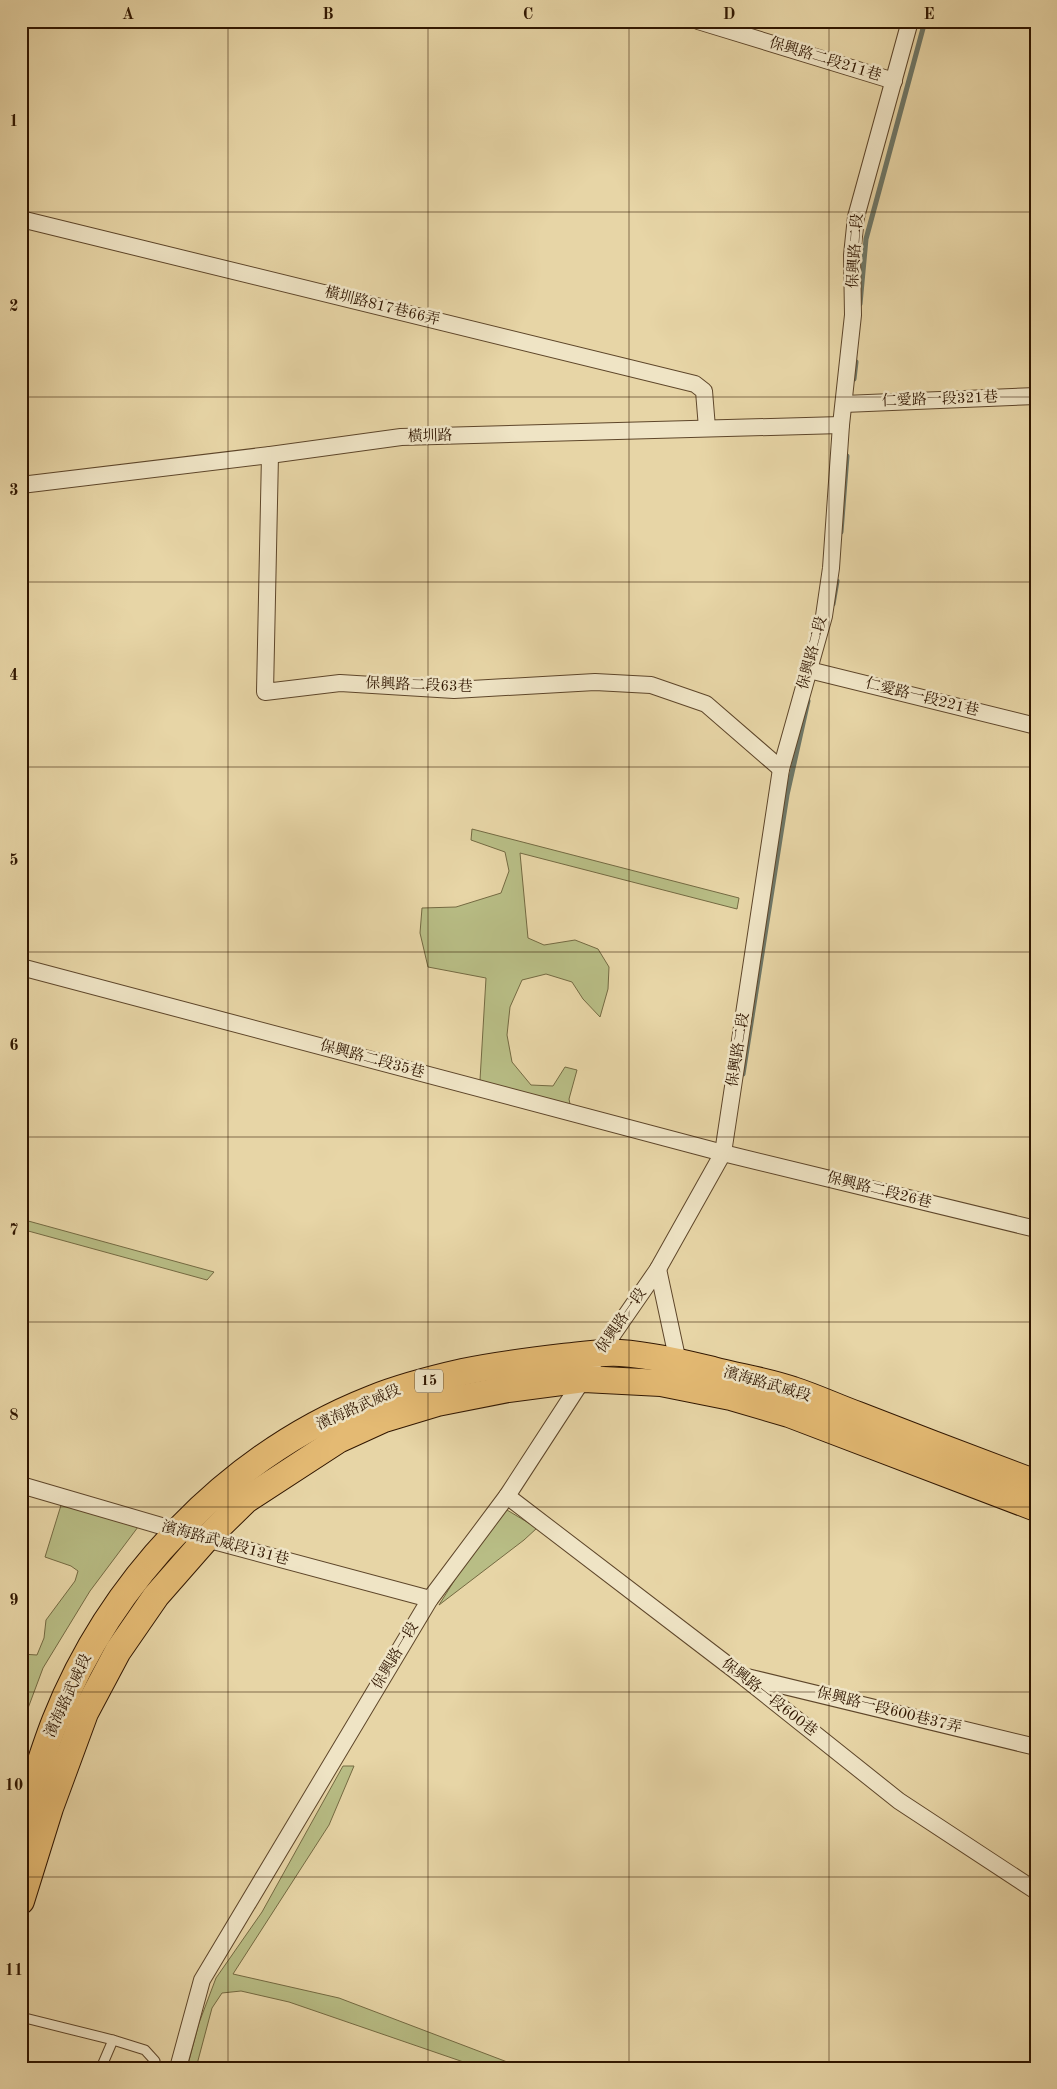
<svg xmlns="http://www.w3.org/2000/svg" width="1057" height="2089" viewBox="0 0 1057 2089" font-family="'Old Standard TT','Noto Serif TC',serif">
	<rect width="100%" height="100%" fill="#e7d5a6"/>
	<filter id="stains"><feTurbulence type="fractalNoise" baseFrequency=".004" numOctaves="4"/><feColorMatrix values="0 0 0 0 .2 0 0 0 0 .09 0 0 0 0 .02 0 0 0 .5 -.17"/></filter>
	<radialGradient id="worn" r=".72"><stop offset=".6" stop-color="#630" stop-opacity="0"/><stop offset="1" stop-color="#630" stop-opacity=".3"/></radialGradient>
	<g fill="#b8bd85" stroke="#746a42">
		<path d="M472,829L739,898L737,909L520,853L528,938L544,945L575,940L598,949L609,967L608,989L600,1017L583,999L572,982L546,974L522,980L510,1007L507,1035L512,1062L531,1085L553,1086L565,1067L577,1070L569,1099L571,1109L493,1086L480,1080L486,978L428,967L420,933L422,908L456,907L501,893L509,871L505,852L471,840Z"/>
		<path d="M21,1219L214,1272L207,1280L21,1229Z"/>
		<path d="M62,1502L141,1523L90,1591L43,1668L21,1727V1654L37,1655L44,1638L46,1620L75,1581L78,1571L71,1566L45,1557Z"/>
		<path d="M499,1509L507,1510L537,1528L524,1540L439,1605Z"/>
		<path d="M343,1766H354L329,1825L233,1974L339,1998L523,2068H481L289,2002L241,1991L222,1993L212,2008L196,2068H187L199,2023L216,1978L262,1912Z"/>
	</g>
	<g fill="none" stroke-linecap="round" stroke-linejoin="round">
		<g stroke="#6e7767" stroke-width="5">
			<path d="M860,304L866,239L925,21"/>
			<path d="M854,379L856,362"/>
			<path d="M841,532L847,456"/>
			<path d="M833,604L837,581"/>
			<path d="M743,1074L787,795L808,701"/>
		</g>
		<g stroke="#5e462a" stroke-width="11">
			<g id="lane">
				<path d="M21,2017L113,2040"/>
				<path d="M101,2068L113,2040L145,2050L155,2061L153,2068"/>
			</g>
		</g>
		<g stroke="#5e462a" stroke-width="18">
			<g id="street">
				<path d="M698,21L894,81"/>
				<path d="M21,219L695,384L704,391L707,428"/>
				<path d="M844,404L1036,396"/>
				<path d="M270,455L265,692L340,683L454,690L595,682L651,685L706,704L781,769"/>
				<path d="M21,485L270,455L401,437L841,425"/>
				<path d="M809,670L1036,726"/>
				<path d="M21,967L723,1153L1036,1229"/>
				<path d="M658,1269L678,1362"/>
				<path d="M21,1485L206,1539L430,1599"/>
				<path d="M507,1496L741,1675L899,1801L1036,1891"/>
				<path d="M747,1677L1036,1747"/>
				<path d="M178,2068L202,1980L430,1599L507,1496L600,1353L658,1269L723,1153L781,769L824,616L831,568L841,425L853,315L852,255L856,217L910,21"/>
			</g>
		</g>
		<g stroke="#301600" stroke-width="28">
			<g id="primary">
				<path d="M21,1823C32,1789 42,1754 55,1721C111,1579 229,1455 371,1399C401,1387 432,1379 463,1372C496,1365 529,1361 563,1357C582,1355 600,1352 620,1353C651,1355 683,1363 713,1370C739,1377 768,1381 793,1390C815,1397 836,1407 858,1415C917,1438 977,1461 1036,1483"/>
				<path d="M21,1901L50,1808L85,1713L118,1651L156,1596L206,1539L246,1500L338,1440L384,1419L437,1403L508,1389L584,1379L661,1383L731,1397L789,1414L1036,1508"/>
			</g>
		</g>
		<use href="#lane" stroke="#efe4c5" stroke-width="9"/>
		<use href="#street" stroke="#efe4c5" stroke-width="16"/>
		<use href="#primary" stroke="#e4ba73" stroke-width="26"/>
	</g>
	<path fill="none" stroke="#301600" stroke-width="1" stroke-opacity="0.55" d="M228,21V2068M428,21V2068M629,21V2068M829,21V2068M21,212H1036M21,397H1036M21,582H1036M21,767H1036M21,952H1036M21,1137H1036M21,1322H1036M21,1507H1036M21,1692H1036M21,1877H1036"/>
	<g text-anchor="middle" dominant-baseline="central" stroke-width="5" stroke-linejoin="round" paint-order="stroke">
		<rect fill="#efe4c5" stroke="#69543b" stroke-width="1" x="415" y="1369.5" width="28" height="23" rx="4"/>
		<g font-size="14" font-weight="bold" fill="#301600">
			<text x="429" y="1381">15</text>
		</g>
		<g font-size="15" fill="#301600" stroke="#efe4c5">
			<text transform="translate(825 60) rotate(17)">保興路二段211巷</text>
			<text transform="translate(856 251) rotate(-86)">保興路二段</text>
			<text transform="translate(382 307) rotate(14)">橫圳路817巷66弄</text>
			<text transform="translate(940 400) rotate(-2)">仁愛路一段321巷</text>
			<text transform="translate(430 437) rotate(-2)">橫圳路</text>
			<text transform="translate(813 653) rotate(-75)">保興路二段</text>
			<text transform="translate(419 686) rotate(2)">保興路二段63巷</text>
			<text transform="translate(922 698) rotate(14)">仁愛路一段221巷</text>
			<text transform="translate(739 1050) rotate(-81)">保興路二段</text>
			<text transform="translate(372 1060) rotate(15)">保興路二段35巷</text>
			<text transform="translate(879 1191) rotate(14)">保興路二段26巷</text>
			<text transform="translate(622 1321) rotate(-55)">保興路一段</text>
			<text transform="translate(767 1385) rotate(16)">濱海路武威段</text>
			<text transform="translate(359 1408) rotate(-24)">濱海路武威段</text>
			<text transform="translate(225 1544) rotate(15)">濱海路武威段131巷</text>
			<text transform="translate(396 1656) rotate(-59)">保興路一段</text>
			<text transform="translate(69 1696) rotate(-65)">濱海路武威段</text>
			<text transform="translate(769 1698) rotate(38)">保興路一段600巷</text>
			<text transform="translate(889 1711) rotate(14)">保興路一段600巷37弄</text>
		</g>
	</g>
	<rect width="1057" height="2089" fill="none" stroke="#e7d5a6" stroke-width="55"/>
	<rect x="28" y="28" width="1002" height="2034" fill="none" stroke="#301600" stroke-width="2"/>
	<g font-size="16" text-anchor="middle" font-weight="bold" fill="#301600">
		<text x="128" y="19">A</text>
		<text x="328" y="19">B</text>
		<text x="528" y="19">C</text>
		<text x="729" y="19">D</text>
		<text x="929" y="19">E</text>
		<text x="14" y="126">1</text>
		<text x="14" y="311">2</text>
		<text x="14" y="495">3</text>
		<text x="14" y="680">4</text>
		<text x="14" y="865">5</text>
		<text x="14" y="1050">6</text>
		<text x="14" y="1235">7</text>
		<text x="14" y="1420">8</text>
		<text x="14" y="1605">9</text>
		<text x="14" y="1790">10</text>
		<text x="14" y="1975">11</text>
	</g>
	<rect width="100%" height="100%" filter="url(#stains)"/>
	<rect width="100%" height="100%" fill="url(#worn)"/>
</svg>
